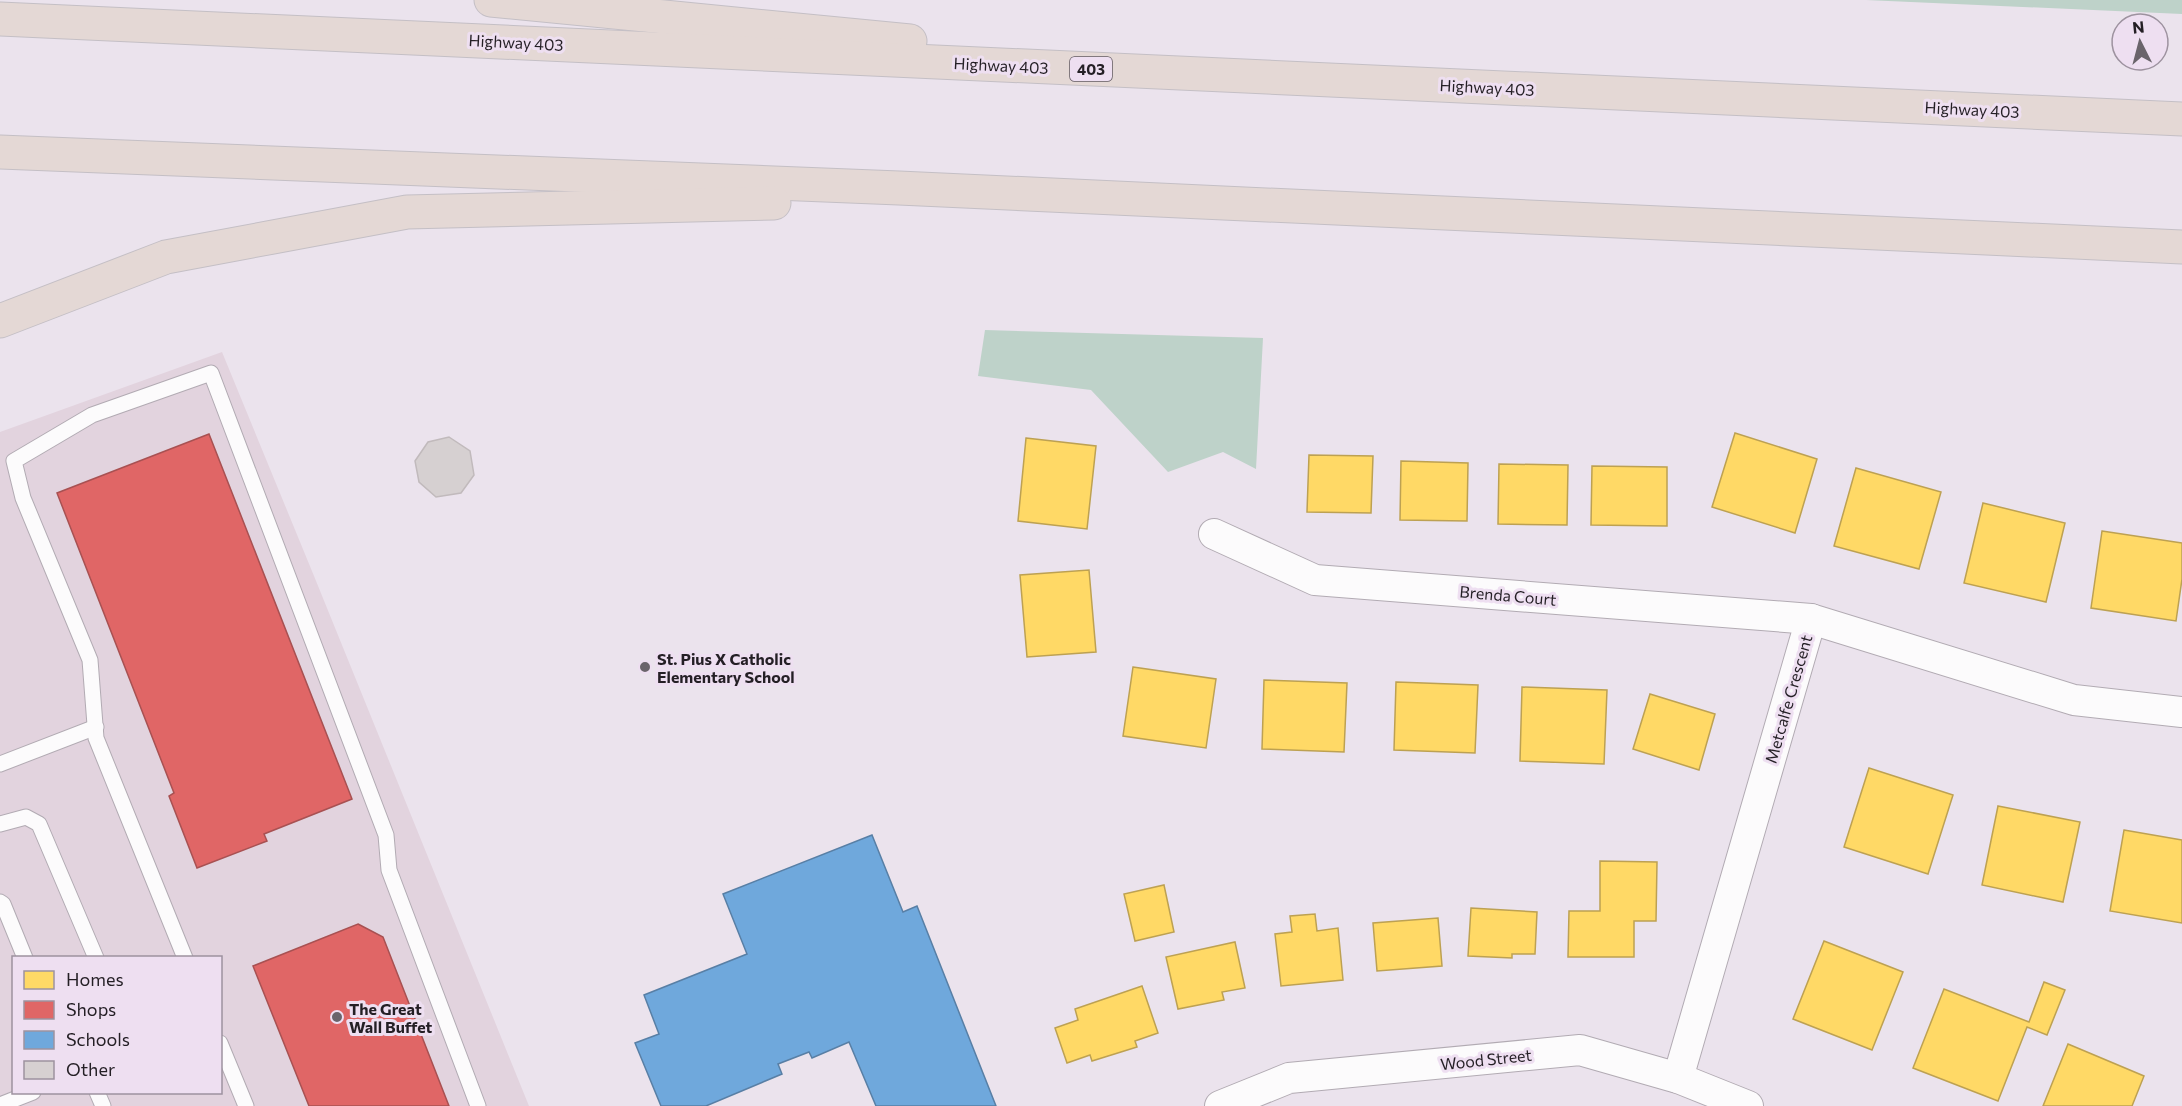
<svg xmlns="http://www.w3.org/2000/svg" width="2182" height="1106" viewBox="0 0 2182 1106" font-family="Commissioner,sans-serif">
	<rect width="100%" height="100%" fill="#ebe3ed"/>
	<path fill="#e2d3de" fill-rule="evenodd" d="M222,352L314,576L529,1106H0V432ZM14,958H220V1092H14Z"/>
	<g fill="#bed2c9">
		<path d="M1866,0H2182V14Z"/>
		<path d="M985,330L1263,338L1256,469L1223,452L1168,472L1091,390L978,376Z"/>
	</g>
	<g fill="#ffd966" stroke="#bda152" stroke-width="1.5">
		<path d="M1735,433L1817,459L1795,533L1712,507Z"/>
		<path d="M1026,438L1096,446L1087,529L1018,521Z"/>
		<path d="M1309,455L1373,456L1371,513L1307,512Z"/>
		<path d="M1401,461L1468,463L1467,521L1400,520Z"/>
		<path d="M1499,464L1568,465L1567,525L1498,524Z"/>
		<path d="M1592,466L1667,467V526L1591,525Z"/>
		<path d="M1856,468L1941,492L1919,569L1834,546Z"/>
		<path d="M1983,503L2065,523L2046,602L1964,583Z"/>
		<path d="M2102,531L2182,543V579L2176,621L2091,608Z"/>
		<path d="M1089,570L1096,652L1027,657L1020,575Z"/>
		<path d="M1133,667L1216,679L1206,748L1123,736Z"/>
		<path d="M1264,680L1347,683L1344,752L1262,749Z"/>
		<path d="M1396,682L1478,685L1475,753L1394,750Z"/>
		<path d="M1522,687L1607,690L1604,764L1520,761Z"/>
		<path d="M1650,694L1715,714L1699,770L1633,749Z"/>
		<path d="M1869,768L1953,795L1928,874L1844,847Z"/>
		<path d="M1998,806L2080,822L2063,902L1982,885Z"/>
		<path d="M2124,830L2182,840V923L2110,911Z"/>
		<path d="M1600,861L1657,862L1656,921H1634V957H1568L1569,911H1600Z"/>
		<path d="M1164,885L1174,932L1135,941L1124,894Z"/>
		<path d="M1471,908L1537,912L1535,954H1512V958L1468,956Z"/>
		<path d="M1315,914L1317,931L1338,928L1343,980L1281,986L1275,934L1292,932L1290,916Z"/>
		<path d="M1438,918L1442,966L1377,971L1373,923Z"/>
		<path d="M1824,941L1903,972L1872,1050L1793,1019Z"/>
		<path d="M1235,942L1245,988L1222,992L1224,1000L1178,1009L1166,957Z"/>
		<path d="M2044,982L2065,990L2047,1035L2027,1027L1998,1101L1913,1068L1944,989L2029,1022Z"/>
		<path d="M1142,986L1158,1033L1135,1041L1137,1047L1092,1061L1090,1055L1067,1063L1055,1028L1078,1020L1075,1009Z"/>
		<path d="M2068,1044L2144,1076L2132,1106H2043Z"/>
	</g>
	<g fill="#e06666" stroke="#a85152" stroke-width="1.5">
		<path d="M209,434L352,799L264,834L267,841L197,868L169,796L174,793L57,493Z"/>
		<path d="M358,924L383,937L449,1106H309L253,966Z"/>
	</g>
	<path fill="#6fa8dc" stroke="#587fa5" stroke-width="1.5" d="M872,835L903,912L917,906L996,1106H876L849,1042L812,1058L809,1052L778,1064L782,1074L706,1106H661L635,1043L659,1034L644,995L747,954L723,894Z"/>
	<path fill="#d6d0d1" stroke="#c1babc" stroke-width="1.5" d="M449,437L470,451L474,475L461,493L436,497L419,482L415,461L428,442Z"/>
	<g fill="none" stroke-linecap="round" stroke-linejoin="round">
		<g stroke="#b2abb3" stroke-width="17">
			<g id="lane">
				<path d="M0,764L96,727"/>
				<path d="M0,824L26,817L39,824L96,958"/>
				<path d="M0,902L3,904L25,958"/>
				<path d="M185,958L96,738L90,660L23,498L14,461L92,415L211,373L386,835L389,870L478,1106"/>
				<path d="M220,1043L246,1106"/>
				<path d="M97,1092L103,1106"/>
				<path d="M0,1105L33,1092"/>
			</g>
		</g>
		<g stroke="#b2abb3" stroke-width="32">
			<g id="street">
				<path d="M1214,534L1315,580L1811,619L2074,700L2182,712"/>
				<path d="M1678,1078L1811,619"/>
				<path d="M1220,1106L1289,1078L1580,1050L1678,1078L1748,1106"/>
			</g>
		</g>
		<g stroke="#c4bfc5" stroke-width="35">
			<g id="highway">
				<path d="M491,0L910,41"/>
				<path d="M0,19L2182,119"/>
				<path d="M0,152L899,188L2182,247"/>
				<path d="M0,321L166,257L407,212L774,203"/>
			</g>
		</g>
		<use href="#lane" stroke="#fcfbfc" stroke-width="15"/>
		<use href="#street" stroke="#fcfbfc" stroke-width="30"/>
		<use href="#highway" stroke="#e4d8d5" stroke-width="33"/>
	</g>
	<g fill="#6a646b" stroke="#eedff1" stroke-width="2">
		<circle cx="645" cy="667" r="6"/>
		<circle cx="337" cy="1017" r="6"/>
	</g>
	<g text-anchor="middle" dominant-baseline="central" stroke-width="6" stroke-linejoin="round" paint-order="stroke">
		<rect fill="#eedff1" stroke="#615962" stroke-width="1.5" x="1070" y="57" width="42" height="24" rx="4.5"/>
		<g font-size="15" font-weight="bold" fill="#241f25">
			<text x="1091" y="69">403</text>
		</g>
		<g font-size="16" fill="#241f25" stroke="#eedff1">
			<text transform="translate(516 42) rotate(3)">Highway 403</text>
			<text transform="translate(1001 65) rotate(3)">Highway 403</text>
			<text transform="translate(1487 87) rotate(3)">Highway 403</text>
			<text transform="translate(1972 109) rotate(3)">Highway 403</text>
			<text transform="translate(1508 595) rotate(5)">Brenda Court</text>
			<text transform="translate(1788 699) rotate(-74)">Metcalfe Crescent</text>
			<text transform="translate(1486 1059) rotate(-6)">Wood Street</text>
		</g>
		<g font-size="16" font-weight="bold" fill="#241f25" stroke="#eedff1" text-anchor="start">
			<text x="657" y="658">St. Pius X Catholic<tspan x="657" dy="18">Elementary School</tspan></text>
			<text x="349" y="1008">The Great<tspan x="349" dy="18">Wall Buffet</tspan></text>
		</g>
	</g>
	<rect x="12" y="956" width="210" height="138" fill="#eedff1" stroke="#9d929f" stroke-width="1.5"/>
	<rect x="24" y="971" width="30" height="18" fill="#ffd966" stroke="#9d929f" stroke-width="1.5"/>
	<text x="66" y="986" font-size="18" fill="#241f25">Homes</text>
	<rect x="24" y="1001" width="30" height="18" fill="#e06666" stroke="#9d929f" stroke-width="1.5"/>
	<text x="66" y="1016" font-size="18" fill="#241f25">Shops</text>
	<rect x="24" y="1031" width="30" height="18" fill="#6fa8dc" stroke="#9d929f" stroke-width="1.5"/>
	<text x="66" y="1046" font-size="18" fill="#241f25">Schools</text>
	<rect x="24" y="1061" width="30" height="18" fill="#d6d0d1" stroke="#9d929f" stroke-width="1.5"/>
	<text x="66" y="1076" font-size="18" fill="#241f25">Other</text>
	<g transform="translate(2140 42) rotate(354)"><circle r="28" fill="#eedff1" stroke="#9d929f" stroke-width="1.5"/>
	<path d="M0-4.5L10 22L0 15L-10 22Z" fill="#6a646b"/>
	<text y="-9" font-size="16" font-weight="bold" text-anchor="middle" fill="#241f25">N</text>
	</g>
</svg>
